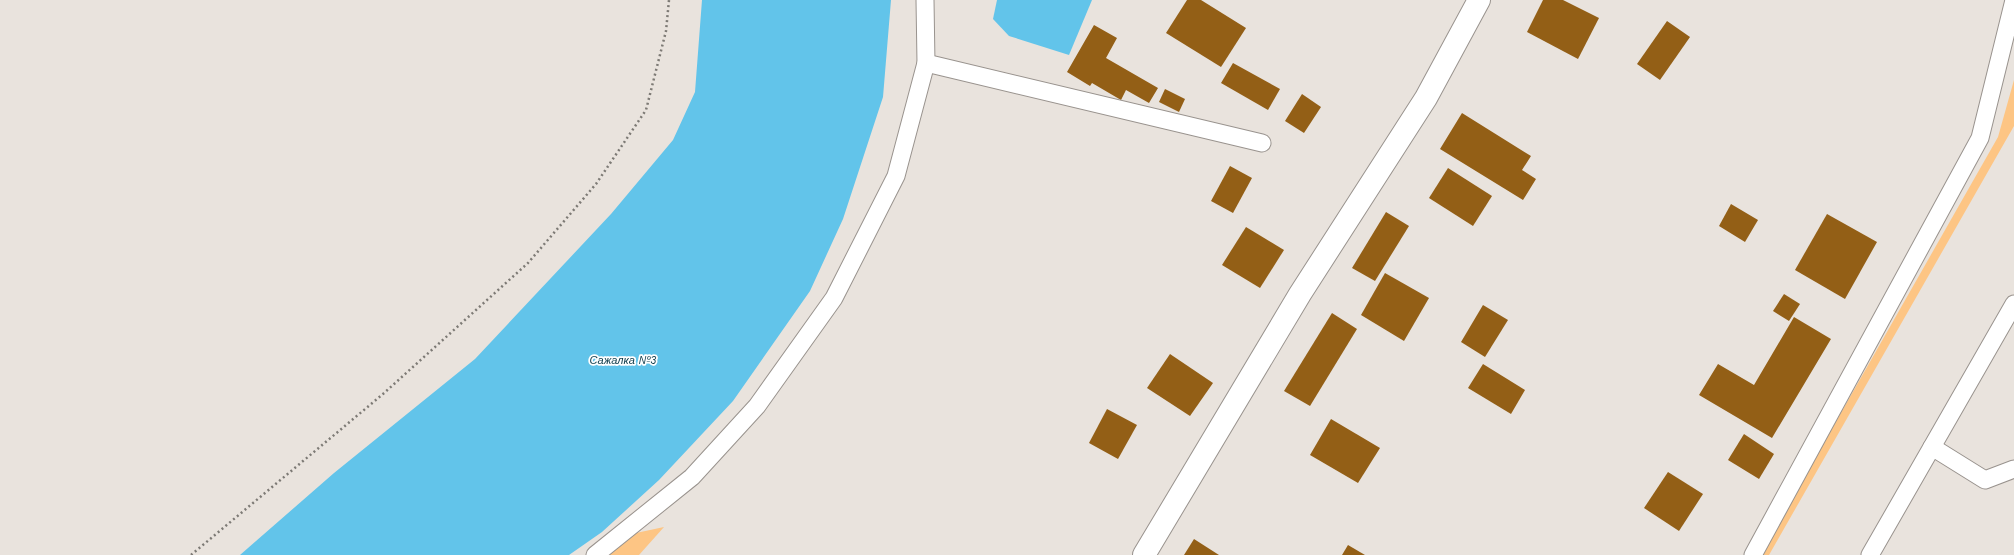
<svg xmlns="http://www.w3.org/2000/svg" width="2014" height="555" viewBox="0 0 2014 555" font-family="'Work Sans',sans-serif">
	<rect width="100%" height="100%" fill="#e9e3dd"/>
	<g fill="#fdc584">
		<path d="M2014,80V126L1769,555H1760L1998,137Z"/>
		<path d="M664,527L639,555H607L636,533Z"/>
	</g>
	<g fill="#62c4ea">
		<path d="M702,0H891L883,97L843,219L810,291L733,401L659,480L602,532L569,555H240L334,473L475,359L611,214L673,140L695,92Z"/>
		<path d="M997,0H1092L1069,55L1009,36L993,19Z"/>
	</g>
	<g fill="#935f16">
		<path d="M1187,0H1201L1246,28L1221,67L1166,33Z"/>
		<path d="M1543,0H1563L1599,18L1578,59L1527,32Z"/>
		<path d="M1667,21L1690,37L1660,80L1637,64Z"/>
		<path d="M1094,25L1117,38L1106,58L1158,88L1149,103L1126,90L1121,100L1092,83L1090,86L1067,72Z"/>
		<path d="M1233,63L1280,89L1268,110L1221,83Z"/>
		<path d="M1165,89L1185,99L1179,112L1159,102Z"/>
		<path d="M1302,94L1321,107L1304,133L1285,121Z"/>
		<path d="M1462,113L1531,156L1522,170L1536,179L1523,200L1440,149Z"/>
		<path d="M1230,166L1252,178L1233,213L1211,201Z"/>
		<path d="M1448,168L1492,196L1473,226L1429,198Z"/>
		<path d="M1731,204L1758,220L1745,242L1719,226Z"/>
		<path d="M1386,212L1409,226L1375,281L1352,268Z"/>
		<path d="M1827,214L1877,242L1845,299L1795,270Z"/>
		<path d="M1246,227L1284,250L1260,288L1222,265Z"/>
		<path d="M1385,273L1429,298L1404,341L1361,315Z"/>
		<path d="M1784,294L1800,304L1789,321L1773,311Z"/>
		<path d="M1483,305L1508,320L1485,357L1461,342Z"/>
		<path d="M1332,313L1357,329L1310,406L1284,391Z"/>
		<path d="M1794,317L1831,339L1772,438L1699,395L1718,364L1754,385Z"/>
		<path d="M1170,354L1213,383L1190,416L1147,388Z"/>
		<path d="M1483,364L1525,390L1511,414L1468,388Z"/>
		<path d="M1107,409L1137,425L1118,459L1089,443Z"/>
		<path d="M1331,419L1380,448L1358,483L1310,455Z"/>
		<path d="M1744,434L1774,454L1759,479L1728,460Z"/>
		<path d="M1668,472L1703,494L1679,531L1644,508Z"/>
		<path d="M1194,539L1219,555H1184Z"/>
		<path d="M1348,545L1365,555H1342Z"/>
	</g>
	<g fill="none" stroke-linecap="round" stroke-linejoin="round">
		<g stroke="#99938e" stroke-width="19">
			<g id="service">
				<path d="M926,63L1262,143"/>
				<path d="M1932,447L1985,480L2014,469"/>
				<path d="M595,555L692,477L757,406L834,298L896,176L926,63L925,0"/>
				<path d="M1753,555L1980,138L2014,0"/>
				<path d="M1870,555L2014,304"/>
			</g>
		</g>
		<g stroke="#99938e" stroke-width="24">
			<path id="minor" d="M1144,555L1300,294L1426,98L1479,0"/>
		</g>
		<path stroke="#7d7a75" stroke-width="2.5" stroke-dasharray="2 3" stroke-linecap="butt" d="M191,555L383,394L528,263L596,184L646,110L666,31L669,0"/>
		<use href="#service" stroke="#fff" stroke-width="17"/>
		<use href="#minor" stroke="#fff" stroke-width="22"/>
	</g>
	<g text-anchor="middle" dominant-baseline="central" stroke-width="3.5" stroke-linejoin="round" paint-order="stroke">
		<g font-size="11" font-style="italic" fill="#0b3948" stroke="#fff">
			<text x="623" y="360">Сажалка №3</text>
		</g>
	</g>
</svg>
